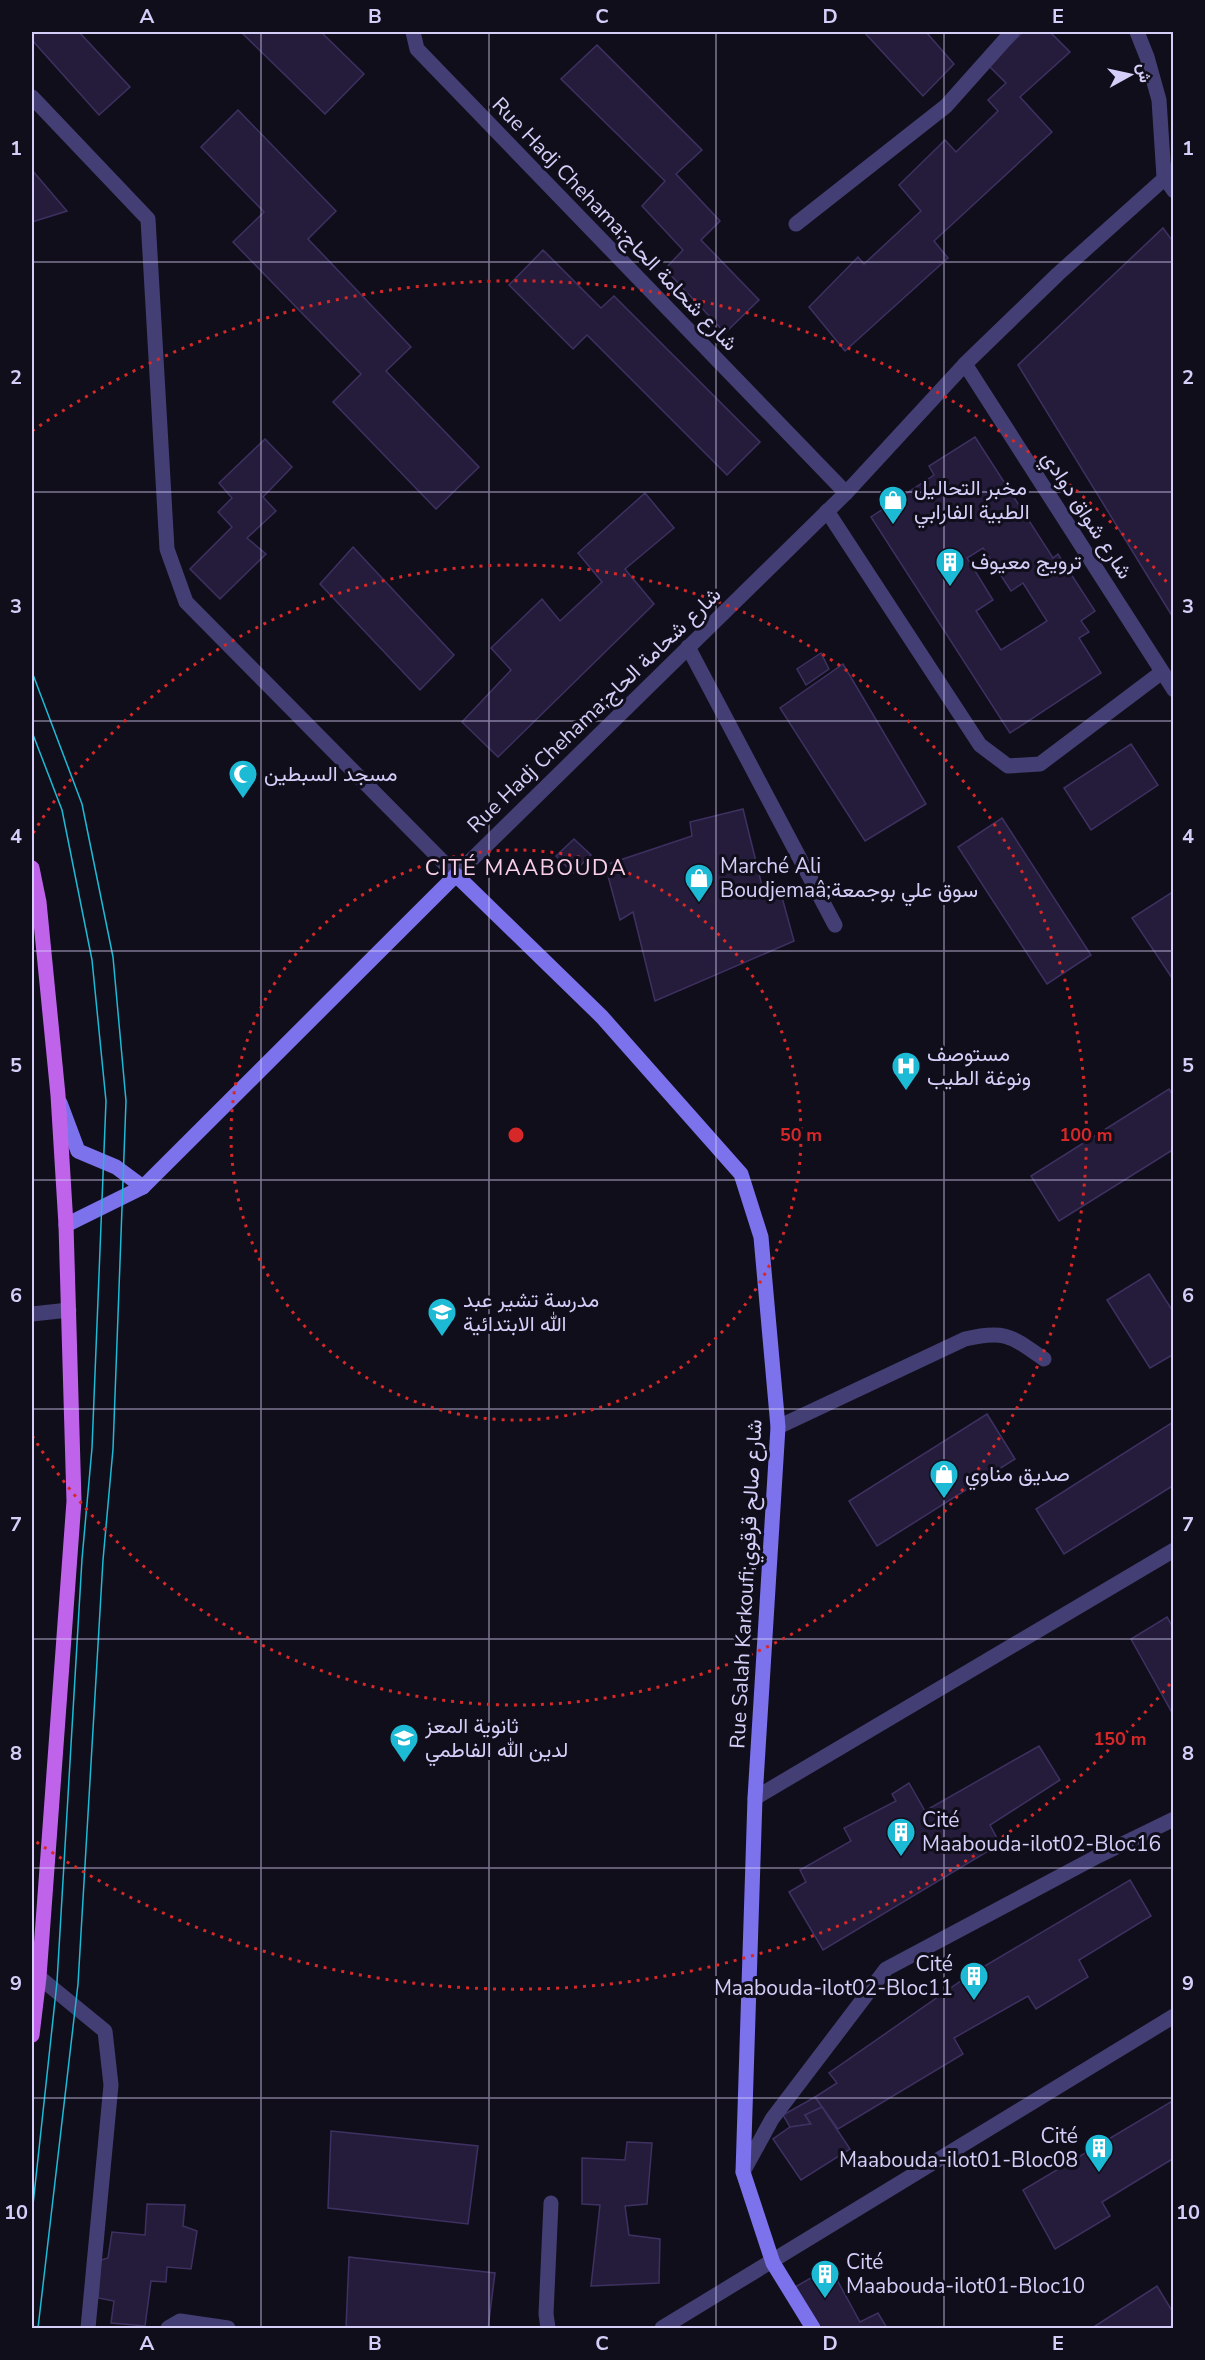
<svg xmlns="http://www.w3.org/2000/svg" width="1205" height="2360" viewBox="0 0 1205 2360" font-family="'Nunito Sans',Vazirmatn,sans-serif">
	<rect width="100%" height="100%" fill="#110e1b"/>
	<g fill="#241c3a" stroke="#3e3162" stroke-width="1.5" fill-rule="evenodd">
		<path d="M32,32H79L130,87L99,115L32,40Z"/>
		<path d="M241,32H321L364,74L325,114Z"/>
		<path d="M864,32H926L954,64L923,96Z"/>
		<path d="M1023,32H1050L1070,52L1020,97L1052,132L934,241L948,258L845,351L809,307L858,257L864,264L921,211L899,185L945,140L956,152L998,111L988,100L1006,83L988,65Z"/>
		<path d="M597,45L702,150L676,174L720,221L701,240L759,300L725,333L665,269L683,250L642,206L665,181L561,79Z"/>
		<path d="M238,110L336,211L308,239L411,347L386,371L479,467L436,509L333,402L361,374L233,242L264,212L201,147Z"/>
		<path d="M32,170L67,211L32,222Z"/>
		<path d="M1163,228L1174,243V619L1018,365Z"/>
		<path d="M543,250L601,308L614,296L760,442L727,475L587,335L573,349L509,285Z"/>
		<path d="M975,437L1053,558L1058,554L1095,611L1081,621L1089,632L1079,638L1101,673L1010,733L871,517L934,475L929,466ZM983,548L1011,591L1023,583L1047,621L1001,650L976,611L993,600L967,558Z"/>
		<path d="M265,439L292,467L263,497L276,511L247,538L266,554L220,599L190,569L232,527L218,512L232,498L219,483Z"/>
		<path d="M645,493L674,528L625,569L654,604L498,757L462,722L511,670L491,648L542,599L560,621L602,582L578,553Z"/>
		<path d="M353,547L454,655L420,690L320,584Z"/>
		<path d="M821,653L829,669L806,685L797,669Z"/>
		<path d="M843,664L926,804L865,841L780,708Z"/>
		<path d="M1131,744L1158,785L1091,830L1064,788Z"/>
		<path d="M743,809L764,894L780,890L794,941L655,1001L633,912L620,920L605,865L692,836L690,822Z"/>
		<path d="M1002,818L1091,955L1047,984L958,847Z"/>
		<path d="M574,839L591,855L573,873L556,856Z"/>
		<path d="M1174,891V981L1132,918Z"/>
		<path d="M1169,1089L1174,1097V1149L1059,1221L1031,1176Z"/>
		<path d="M1149,1274L1174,1313V1354L1150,1368L1107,1300Z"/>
		<path d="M987,1414L1015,1459L877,1546L849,1501Z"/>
		<path d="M1173,1422L1174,1485L1064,1554L1036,1509Z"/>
		<path d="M1167,1617L1174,1629V1716L1131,1639Z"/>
		<path d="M1039,1746L1060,1780L990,1825L1000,1844L823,1950L789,1892L806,1882L800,1870L851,1841L844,1828L896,1801L892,1794L909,1783L925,1811Z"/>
		<path d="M1130,1880L1151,1916L1079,1960L1088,1977L1036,2009L1028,1996L954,2038L963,2054L838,2129L815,2097L837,2083L829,2073L968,1976Z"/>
		<path d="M815,2097L822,2107L805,2115L811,2124L790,2127L783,2115Z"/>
		<path d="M1174,2100V2158L1102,2202L1110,2216L1055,2249L1023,2190Z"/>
		<path d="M822,2107L850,2149L801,2180L773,2139L790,2127L811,2124L805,2115Z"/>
		<path d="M331,2131L478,2146L468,2224L328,2208Z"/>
		<path d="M627,2142L652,2143L647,2204L625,2206L629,2235L660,2239L659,2283L591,2286L600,2205L582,2204V2158L625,2160Z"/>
		<path d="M147,2204L185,2205L183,2226L197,2231L191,2269L167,2267L166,2282L151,2281L145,2326L111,2323L114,2301L98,2298L101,2260L108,2258L112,2232L145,2235Z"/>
		<path d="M349,2257L495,2273L488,2328H346Z"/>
		<path d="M830,2267L860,2322L878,2313L887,2328H816L795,2287Z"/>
		<path d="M1157,2286L1174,2314V2325L1167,2328H1092Z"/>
	</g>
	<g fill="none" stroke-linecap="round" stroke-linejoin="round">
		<path stroke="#433f74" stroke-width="15" d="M778,1427L965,1339C1006,1329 1012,1337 1044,1359"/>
		<g stroke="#433f74" stroke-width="15">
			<path d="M413,32L417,49L846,493"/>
			<path d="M1137,32L1147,57L1159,100L1164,177L1174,191"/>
			<path d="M32,97L148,219L167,549L186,602L456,875L846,493L965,364L1058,274L1174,170"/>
			<path d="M796,224L946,106L1012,32"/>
			<path d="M965,364L1174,690"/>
			<path d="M827,511L980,745L1008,766L1040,764L1162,672"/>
			<path d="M688,647L835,925"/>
			<path d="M32,1314L69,1310"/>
			<path d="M755,1798L1174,1550"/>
			<path d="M39,1977L105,2031L111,2085L88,2328"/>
			<path d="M743,2172L772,2119L886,1969L1098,1856L1174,1819"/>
			<path d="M168,2328L180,2321L228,2328"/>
			<path d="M548,2328L546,2314L551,2203"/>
			<path d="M662,2328L1174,2016"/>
		</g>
		<g stroke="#7b72ec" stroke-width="15">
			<path d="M60,1103L78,1151L116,1167L143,1187"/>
			<path d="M66,1225L143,1187L456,875L602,1017L741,1174L761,1237L778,1427L755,1798L743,2172L773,2263L813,2328"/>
		</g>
		<path stroke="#bf64ea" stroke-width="15" d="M32,868L39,902L58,1095L66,1225L74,1501L39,1977L32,2035"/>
		<g stroke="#1dbad6" stroke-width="1.5">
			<path d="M32,672L82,804L113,957L126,1101L113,1449L103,1560L78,1984L38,2328"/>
			<path d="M32,732L62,810L92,960L106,1101L92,1448L82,1559L57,1982L32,2214"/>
		</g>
	</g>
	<path fill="none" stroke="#d5cef8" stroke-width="1.5" stroke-opacity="0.55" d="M261,32V2328M489,32V2328M716,32V2328M944,32V2328M32,262H1174M32,492H1174M32,721H1174M32,951H1174M32,1180H1174M32,1409H1174M32,1639H1174M32,1868H1174M32,2098H1174"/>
	<g fill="none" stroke="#d62828" stroke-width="3" stroke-dasharray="3 6">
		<circle cx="516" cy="1135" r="285"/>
		<path d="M33 833A570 570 0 1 1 33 1437"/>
		<path d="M1170 1684A854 854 0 0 1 32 1839M32 431A854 854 0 0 1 1170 586"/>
	</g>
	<defs>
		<g id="shop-pin" transform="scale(1.5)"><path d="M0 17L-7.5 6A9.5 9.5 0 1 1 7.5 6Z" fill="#1dbad6" stroke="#110e1b"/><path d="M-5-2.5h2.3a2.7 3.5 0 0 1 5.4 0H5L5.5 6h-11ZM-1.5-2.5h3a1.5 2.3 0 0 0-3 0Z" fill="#fff"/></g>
		<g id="building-pin" transform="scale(1.5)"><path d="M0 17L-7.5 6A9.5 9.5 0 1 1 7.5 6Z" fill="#1dbad6" stroke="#110e1b"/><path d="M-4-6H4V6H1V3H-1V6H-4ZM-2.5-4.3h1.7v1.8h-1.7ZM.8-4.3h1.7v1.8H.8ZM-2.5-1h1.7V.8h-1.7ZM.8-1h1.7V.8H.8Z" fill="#fff"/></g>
		<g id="mosque-pin" transform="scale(1.5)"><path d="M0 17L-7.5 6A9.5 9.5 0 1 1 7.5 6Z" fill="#1dbad6" stroke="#110e1b"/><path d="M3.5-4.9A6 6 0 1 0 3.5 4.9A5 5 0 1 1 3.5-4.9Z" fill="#fff"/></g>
		<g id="hospital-pin" transform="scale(1.5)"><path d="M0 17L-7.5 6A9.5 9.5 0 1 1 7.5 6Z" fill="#1dbad6" stroke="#110e1b"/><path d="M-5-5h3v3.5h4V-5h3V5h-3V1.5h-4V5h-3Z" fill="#fff"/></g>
		<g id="school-pin" transform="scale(1.5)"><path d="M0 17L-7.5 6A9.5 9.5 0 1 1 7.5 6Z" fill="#1dbad6" stroke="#110e1b"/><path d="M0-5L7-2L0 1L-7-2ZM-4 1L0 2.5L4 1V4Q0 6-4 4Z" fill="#fff"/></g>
	</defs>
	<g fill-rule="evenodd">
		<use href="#shop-pin" x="893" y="500"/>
		<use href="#building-pin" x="950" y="562"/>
		<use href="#mosque-pin" x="243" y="774"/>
		<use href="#shop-pin" x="699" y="878"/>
		<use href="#hospital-pin" x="906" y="1066"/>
		<use href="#school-pin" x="442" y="1312"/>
		<use href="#shop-pin" x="944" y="1474"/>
		<use href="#school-pin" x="404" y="1738"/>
		<use href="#building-pin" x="901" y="1832"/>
		<use href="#building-pin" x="974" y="1976"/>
		<use href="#building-pin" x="1099" y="2148"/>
		<use href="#building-pin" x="825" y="2274"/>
	</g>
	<g text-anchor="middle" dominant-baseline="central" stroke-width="6" stroke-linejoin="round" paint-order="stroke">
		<g font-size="21" fill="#d5cef8" stroke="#110e1b">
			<text transform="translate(615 224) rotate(46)">Rue Hadj Chehama;شارع شحامة الحاج</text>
			<text transform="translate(1087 515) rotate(57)">شارع شواق دوادي</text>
			<text transform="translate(594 710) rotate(-44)">Rue Hadj Chehama;شارع شحامة الحاج</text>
			<text transform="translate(746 1584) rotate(-87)">Rue Salah Karkoufi;شارع صالح قرقوي</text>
		</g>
		<g font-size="21" fill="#d5cef8" stroke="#110e1b" text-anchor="start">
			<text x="914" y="488">مخبر التحاليل<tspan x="914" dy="24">الطبية الفارابي</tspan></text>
			<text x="971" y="562">ترويج معيوف</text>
			<text x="264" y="774">مسجد السبطين</text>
			<text x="720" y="866">Marché Ali<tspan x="720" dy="24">Boudjemaâ;سوق علي بوجمعة</tspan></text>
			<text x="927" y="1054">مستوصف<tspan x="927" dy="24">ونوغة الطيب</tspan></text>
			<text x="463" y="1300">مدرسة تشير عبد<tspan x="463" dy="24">الله الابتدائية</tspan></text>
			<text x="965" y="1474">صديق مناوي</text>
			<text x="425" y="1726">ثانوية المعز<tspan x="425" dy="24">لدين الله الفاطمي</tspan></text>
			<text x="922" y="1820">Cité<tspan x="922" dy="24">Maabouda-ilot02-Bloc16</tspan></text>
			<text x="953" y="1964" text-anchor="end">Cité<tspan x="953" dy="24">Maabouda-ilot02-Bloc11</tspan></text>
			<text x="1078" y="2136" text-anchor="end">Cité<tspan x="1078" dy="24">Maabouda-ilot01-Bloc08</tspan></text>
			<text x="846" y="2262">Cité<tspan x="846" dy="24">Maabouda-ilot01-Bloc10</tspan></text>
		</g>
		<g font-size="22" letter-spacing="1.5" fill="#f9d0e8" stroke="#110e1b">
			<text x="526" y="868">CITÉ MAABOUDA</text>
		</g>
	</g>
	<circle cx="516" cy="1135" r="9" fill="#d62828" stroke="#110e1b" stroke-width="3"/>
	<g font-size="18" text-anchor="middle" font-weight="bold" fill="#d62828" stroke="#110e1b" stroke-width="6" stroke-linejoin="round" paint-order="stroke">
		<text x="801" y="1141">50 m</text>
		<text x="1086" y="1141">100 m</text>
		<text x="1120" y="1745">150 m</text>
	</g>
	<rect width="1205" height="2360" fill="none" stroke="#110e1b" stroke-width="66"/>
	<g transform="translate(1130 75) rotate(82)" stroke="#110e1b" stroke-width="4.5" paint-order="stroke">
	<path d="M0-4.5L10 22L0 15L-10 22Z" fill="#d5cef8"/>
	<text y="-9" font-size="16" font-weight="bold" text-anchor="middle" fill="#d5cef8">ش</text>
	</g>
	<rect x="33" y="33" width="1139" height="2294" fill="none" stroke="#d5cef8" stroke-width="2"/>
	<g font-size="20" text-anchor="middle" font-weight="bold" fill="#d5cef8">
		<text x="147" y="23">A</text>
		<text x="375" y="23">B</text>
		<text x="602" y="23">C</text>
		<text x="830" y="23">D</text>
		<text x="1058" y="23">E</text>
		<text x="16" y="155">1</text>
		<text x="1188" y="155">1</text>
		<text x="16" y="384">2</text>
		<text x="1188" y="384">2</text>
		<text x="16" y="613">3</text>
		<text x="1188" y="613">3</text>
		<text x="16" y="843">4</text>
		<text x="1188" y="843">4</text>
		<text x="16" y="1072">5</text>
		<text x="1188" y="1072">5</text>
		<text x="16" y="1302">6</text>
		<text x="1188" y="1302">6</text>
		<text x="16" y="1531">7</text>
		<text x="1188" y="1531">7</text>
		<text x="16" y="1760">8</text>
		<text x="1188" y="1760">8</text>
		<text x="16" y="1990">9</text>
		<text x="1188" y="1990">9</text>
		<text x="16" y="2219">10</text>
		<text x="1188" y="2219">10</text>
		<text x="147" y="2350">A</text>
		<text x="375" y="2350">B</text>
		<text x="602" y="2350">C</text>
		<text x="830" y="2350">D</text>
		<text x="1058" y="2350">E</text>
	</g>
</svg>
